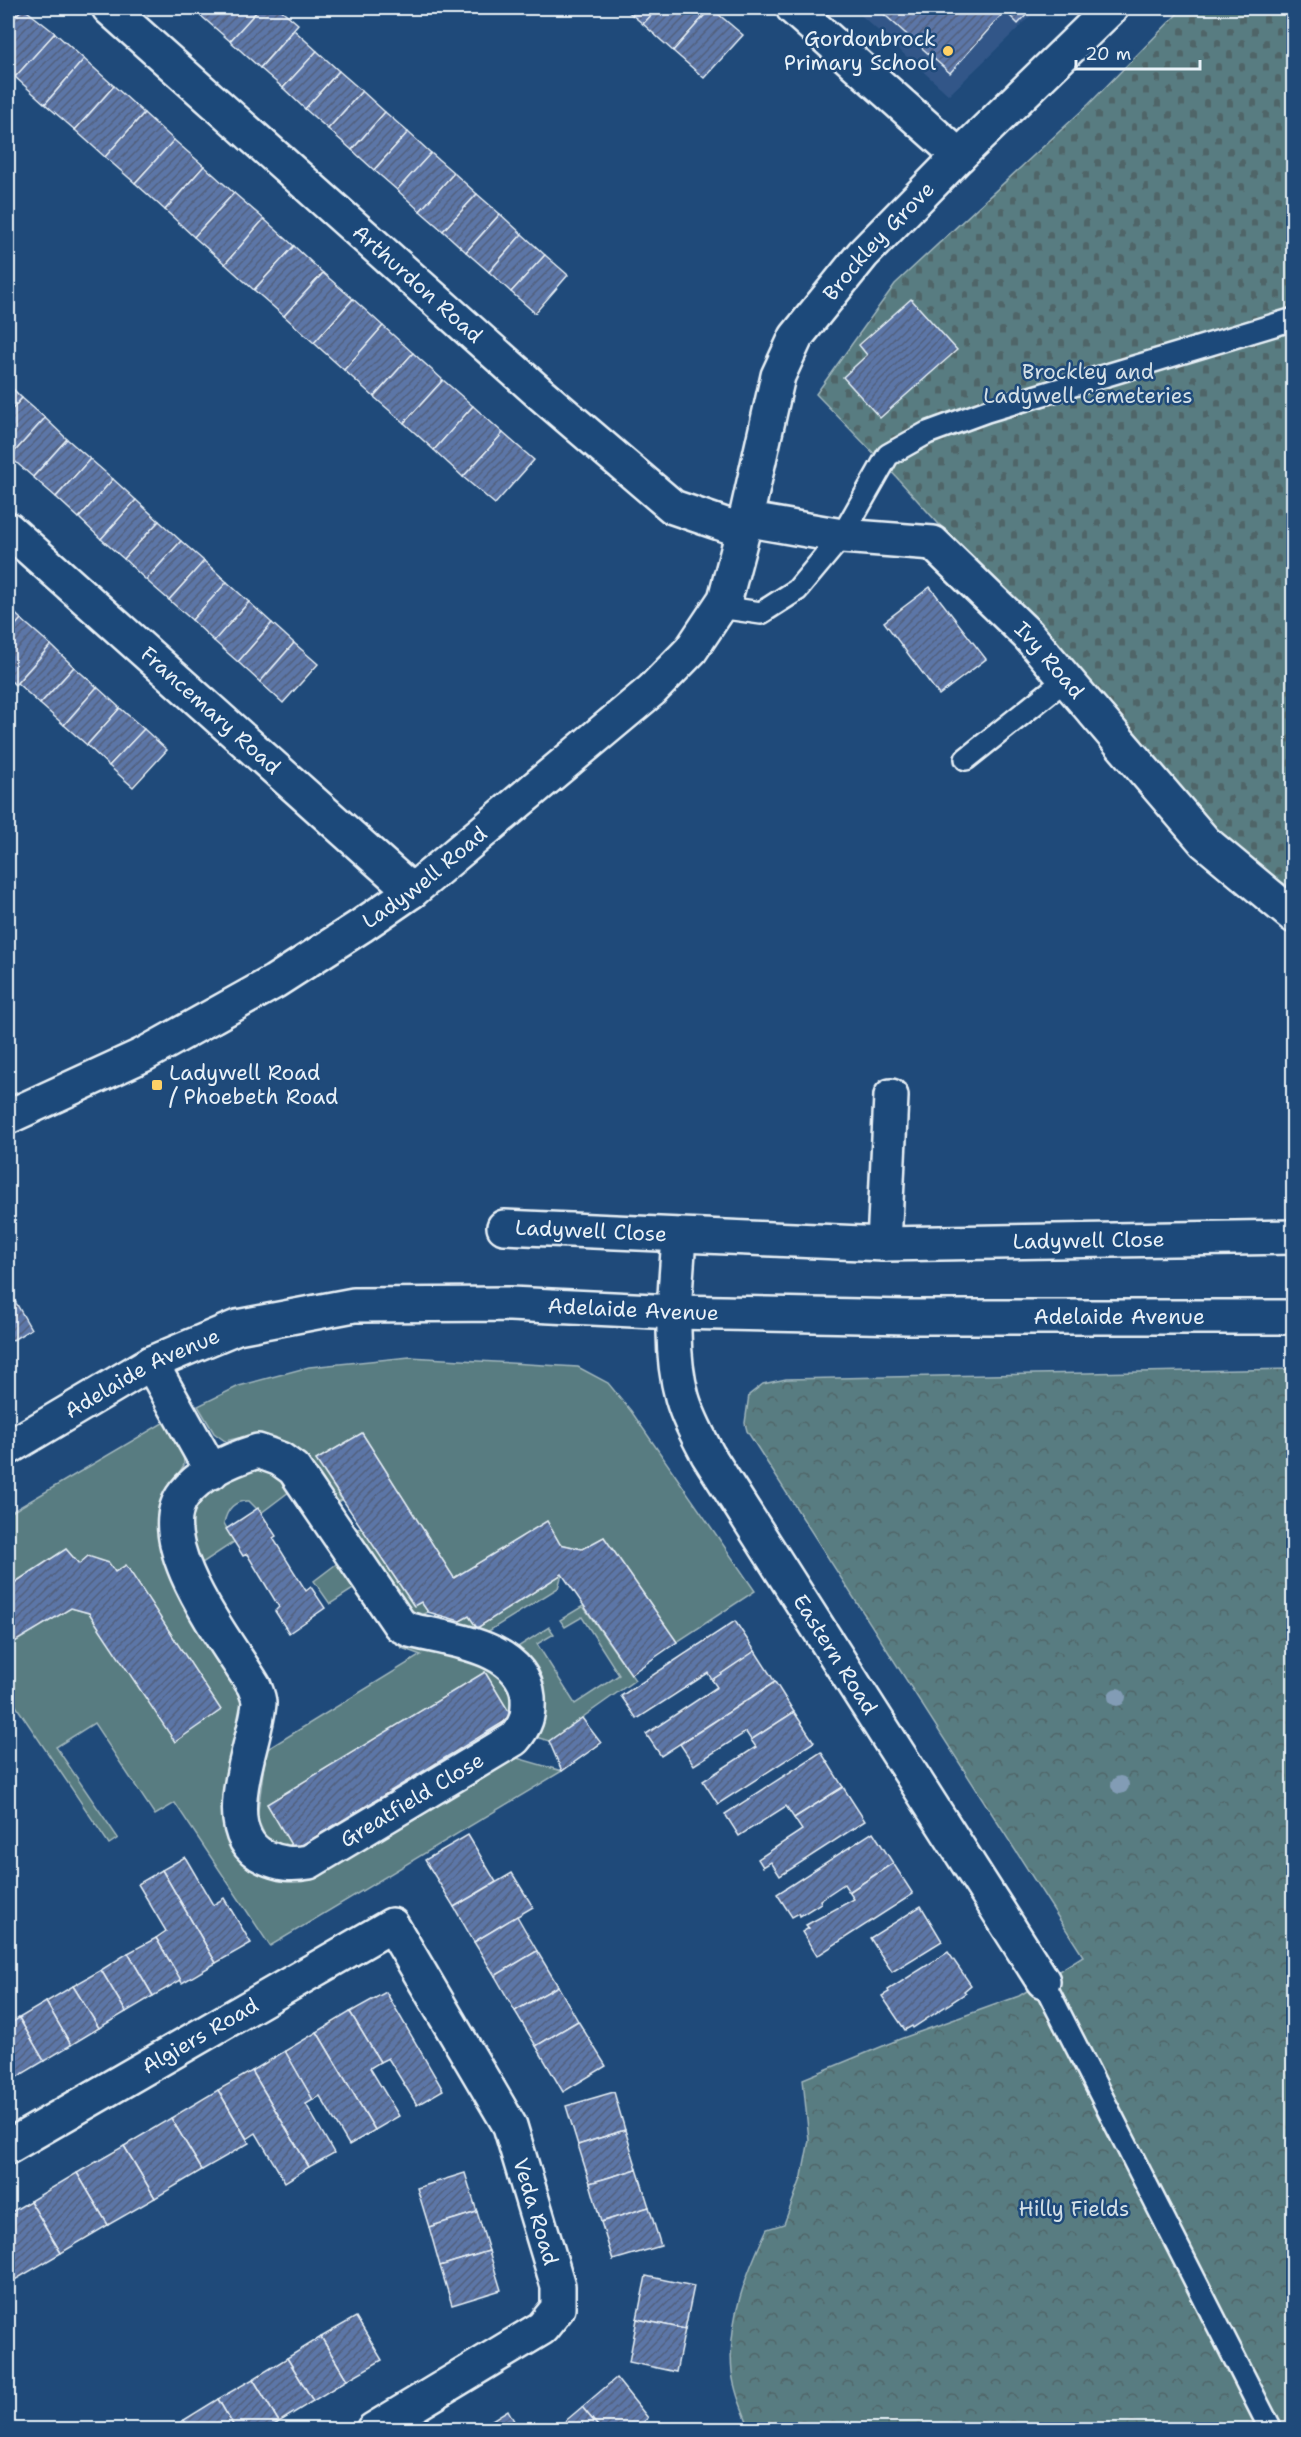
<svg xmlns="http://www.w3.org/2000/svg" width="1301" height="2437" viewBox="0 0 1301 2437" font-family="'Shantell Sans',sans-serif">
	<defs>
		<pattern id="cemetery-stones" width="16" height="16" patternUnits="userSpaceOnUse" patternTransform="scale(1.5)"><rect width="16" height="16" fill="#597c81"/><path d="M2 7V4a2 2 0 0 1 4 0v3zM10 15v-3a2 2 0 0 1 4 0v3z" fill="#506568"/></pattern>
		<pattern id="park-crowns" width="20" height="18" patternUnits="userSpaceOnUse" patternTransform="scale(1.5)"><rect width="20" height="18" fill="#597c81"/><path d="M2 6a3 3 0 1 1 6 0M12 15a3 3 0 1 1 6 0" fill="none" stroke="#506568"/></pattern>
		<pattern id="building-hatch" width="6" height="6" patternUnits="userSpaceOnUse" patternTransform="scale(1.5)"><rect width="6" height="6" fill="#5c76a7"/><path d="M-1 1l2-2M0 6l6-6M5 7l2-2" fill="none" stroke="#52617d"/></pattern>
	</defs>
	<rect width="100%" height="100%" fill="#1f4a7a"/>
	<filter id="ink" filterUnits="userSpaceOnUse"><feTurbulence type="fractalNoise" baseFrequency=".0167" numOctaves="2"/><feDisplacementMap in="SourceGraphic" scale="12" xChannelSelector="R" yChannelSelector="G"/><feConvolveMatrix kernelMatrix="1 2 1 2 8 2 1 2 1" color-interpolation-filters="sRGB"/></filter>
	<g filter="url(#ink)">
		<path fill="#315788" d="M853,8H1039L949,95Z"/>
		<g fill="#597c81" stroke="#a0b6bc" stroke-width="1.5">
			<path d="M410,1357L578,1367L608,1383L631,1411L755,1591L677,1642L604,1537L582,1549L560,1544L547,1521L454,1578L362,1433L316,1460L342,1500L335,1504C318,1480 300,1441 267,1435C254,1433 238,1438 225,1441L214,1433L198,1406L239,1386L309,1367Z"/>
			<path d="M166,1421L183,1449L184,1465L164,1496L160,1537L164,1560L173,1583L244,1694L226,1807L316,1875L517,1758L562,1771L270,1946L175,1803L155,1815L94,1723L56,1747L118,1838L109,1844L8,1694V1646L71,1608L89,1613L221,1710L126,1566L115,1572L88,1557L79,1564L66,1549L8,1587V1514Z"/>
			<path d="M261,1465L281,1479L290,1491L261,1513L249,1501C234,1500 227,1509 224,1523L234,1542L196,1567L186,1538L195,1498L209,1484Z"/>
			<path d="M361,1527L413,1605L421,1602L428,1612L415,1619L353,1532Z"/>
			<path d="M343,1559L390,1624L486,1664L508,1679L519,1708L492,1741L486,1733L512,1717L485,1672L267,1804L294,1849L315,1836L321,1845L298,1857L269,1844L257,1818L266,1750L421,1655L402,1648L383,1631L353,1589L330,1604L314,1581Z"/>
			<path d="M562,1574L558,1588L479,1637L458,1632L460,1621L469,1616L477,1628Z"/>
			<path d="M583,1606L635,1680L549,1741L536,1737C547,1714 547,1679 529,1660C524,1656 517,1653 513,1650L549,1627L554,1634L537,1644L575,1704L619,1675L582,1617L565,1627L560,1620Z"/>
		</g>
		<path fill="url(#cemetery-stones)" stroke="#a0b6bc" stroke-width="1.5" d="M1183,8H1293V889L1240,857L889,469L816,394L895,284L1089,104Z"/>
		<path fill="url(#park-crowns)" stroke="#a0b6bc" stroke-width="1.5" d="M1293,1369V2429H750C743,2411 734,2391 732,2372C727,2321 746,2274 767,2229L784,2224L802,2176L809,2140L803,2079L900,2039L1019,1996L1083,1956L747,1431L745,1423L749,1395L763,1384L786,1379Z"/>
		<g fill="url(#building-hatch)" stroke="#e8f1f8" stroke-width="1.5">
			<path d="M8,8H23L8,25Z"/>
			<path d="M23,8L55,33L15,77L8,70V25Z"/>
			<path d="M206,8H260L230,41L200,15Z"/>
			<path d="M260,8H279L298,24L260,68L230,41Z"/>
			<path d="M624,8H658L643,24Z"/>
			<path d="M658,8H711L673,51L643,24Z"/>
			<path d="M711,8L743,35L704,78L673,51Z"/>
			<path d="M877,8H1033L1018,24L1005,11L950,73Z"/>
			<path d="M294,30L317,51L283,88L260,68Z"/>
			<path d="M55,33L84,59L45,104L15,77Z"/>
			<path d="M317,51L339,71L305,109L283,88Z"/>
			<path d="M84,59L114,86L75,130L45,104Z"/>
			<path d="M339,71L362,91L328,129L305,109Z"/>
			<path d="M114,86L144,113L105,157L75,130Z"/>
			<path d="M362,91L385,112L352,150L328,129Z"/>
			<path d="M385,112L408,132L374,170L352,150Z"/>
			<path d="M144,113L174,140L135,183L105,157Z"/>
			<path d="M408,132L431,153L397,190L374,170Z"/>
			<path d="M174,140L204,166L165,210L135,183Z"/>
			<path d="M431,153L454,173L420,211L397,190Z"/>
			<path d="M204,166L234,193L194,237L165,210Z"/>
			<path d="M454,173L477,194L443,231L420,211Z"/>
			<path d="M234,193L264,219L225,264L194,237Z"/>
			<path d="M477,194L500,214L466,252L443,231Z"/>
			<path d="M500,214L522,234L489,272L466,252Z"/>
			<path d="M264,219L294,246L254,290L225,264Z"/>
			<path d="M522,234L545,255L511,292L489,272Z"/>
			<path d="M294,246L323,273L284,316L254,290Z"/>
			<path d="M545,255L568,275L535,313L511,292Z"/>
			<path d="M323,273L353,299L314,343L284,316Z"/>
			<path d="M353,299L383,326L344,370L314,343Z"/>
			<path d="M911,299L957,350L880,418L843,377L867,355L859,345Z"/>
			<path d="M383,326L413,353L374,397L344,370Z"/>
			<path d="M413,353L443,380L404,423L374,397Z"/>
			<path d="M443,380L473,406L434,450L404,423Z"/>
			<path d="M8,384L22,398L8,414Z"/>
			<path d="M22,398L45,418L10,457L8,454V414Z"/>
			<path d="M473,406L503,433L463,477L434,450Z"/>
			<path d="M45,418L67,439L33,477L10,457Z"/>
			<path d="M503,433L534,460L495,504L463,477Z"/>
			<path d="M67,439L90,459L56,497L33,477Z"/>
			<path d="M90,459L113,479L79,518L56,497Z"/>
			<path d="M113,479L136,500L101,539L79,518Z"/>
			<path d="M136,500L159,521L124,559L101,539Z"/>
			<path d="M159,521L181,541L146,580L124,559Z"/>
			<path d="M181,541L204,561L169,600L146,580Z"/>
			<path d="M204,561L227,582L192,620L169,600Z"/>
			<path d="M227,582L249,602L214,641L192,620Z"/>
			<path d="M930,587L986,659L939,695L884,622Z"/>
			<path d="M249,602L272,623L238,662L214,641Z"/>
			<path d="M8,607L21,619L8,634Z"/>
			<path d="M21,619L51,645L15,685L8,678V634Z"/>
			<path d="M272,623L294,643L260,682L238,662Z"/>
			<path d="M294,643L318,664L283,703L260,682Z"/>
			<path d="M51,645L74,667L40,704L17,683Z"/>
			<path d="M74,667L97,687L64,725L40,704Z"/>
			<path d="M97,687L120,708L87,745L64,725Z"/>
			<path d="M120,708L144,729L109,766L87,745Z"/>
			<path d="M144,729L167,750L133,787L109,766Z"/>
			<path d="M8,1289L31,1329L8,1343Z"/>
			<path d="M362,1433L454,1578L547,1521L560,1544L582,1549L604,1537L677,1642L631,1674L562,1574L477,1628L469,1616L460,1621L428,1612L421,1602L414,1606L316,1460Z"/>
			<path d="M258,1508L276,1536L273,1538L306,1591L311,1587L325,1608L289,1633L275,1611L279,1607L247,1554L243,1556L226,1529Z"/>
			<path d="M66,1549L79,1564L88,1556L109,1563L115,1572L126,1565L221,1710L175,1742L89,1613L71,1608L8,1646V1587Z"/>
			<path d="M735,1621L755,1651L712,1680L708,1673L637,1719L621,1696Z"/>
			<path d="M755,1651L775,1682L661,1756L646,1734L717,1687L712,1680Z"/>
			<path d="M485,1672L512,1717L294,1850L267,1804Z"/>
			<path d="M775,1682L794,1712L751,1740L746,1732L694,1765L680,1744Z"/>
			<path d="M794,1712L814,1742L718,1804L703,1781L756,1747L751,1740Z"/>
			<path d="M582,1718L601,1743L562,1771L549,1741Z"/>
			<path d="M821,1752L843,1787L794,1818L786,1806L739,1836L725,1814Z"/>
			<path d="M843,1787L865,1821L780,1876L771,1862L763,1867L758,1859L802,1830L794,1818Z"/>
			<path d="M873,1832L893,1863L849,1892L844,1884L820,1900L821,1903L800,1916L799,1913L792,1917L777,1894Z"/>
			<path d="M468,1835L496,1882L454,1907L425,1860Z"/>
			<path d="M185,1857L213,1905L224,1898L251,1943L216,1963L162,1870Z"/>
			<path d="M893,1863L913,1894L817,1956L802,1932L809,1928L806,1925L854,1899L849,1892Z"/>
			<path d="M162,1870L216,1963L182,1983L156,1938L166,1931L138,1884Z"/>
			<path d="M512,1873L533,1907L474,1942L454,1907Z"/>
			<path d="M921,1906L942,1941L892,1972L870,1938Z"/>
			<path d="M517,1916L537,1951L495,1976L474,1942Z"/>
			<path d="M156,1938L181,1980L153,1996L128,1953Z"/>
			<path d="M537,1951L558,1986L515,2011L495,1976Z"/>
			<path d="M948,1952L971,1985L964,1991L966,1993L913,2028L912,2026L905,2030L882,1996L889,1992L888,1990Z"/>
			<path d="M128,1953L153,1996L126,2012L101,1970Z"/>
			<path d="M101,1970L126,2012L99,2028L73,1986Z"/>
			<path d="M73,1986L99,2028L71,2045L46,2002Z"/>
			<path d="M558,1986L578,2021L536,2046L515,2011Z"/>
			<path d="M386,1992L443,2090L417,2105L388,2058L380,2062L350,2012Z"/>
			<path d="M46,2002L71,2045L44,2061L19,2018Z"/>
			<path d="M350,2012L380,2062L370,2068L399,2116L375,2130L317,2032Z"/>
			<path d="M19,2018L44,2061L17,2077L8,2062V2025Z"/>
			<path d="M578,2021L606,2066L563,2092L536,2046Z"/>
			<path d="M317,2032L375,2130L349,2145L320,2096L313,2100L285,2051Z"/>
			<path d="M285,2051L313,2100L306,2104L334,2153L309,2167L252,2071Z"/>
			<path d="M8,2062L17,2077L8,2082Z"/>
			<path d="M252,2071L309,2167L285,2182L256,2133L247,2139L218,2090Z"/>
			<path d="M218,2090L249,2143L202,2170L171,2118Z"/>
			<path d="M614,2092L625,2130L578,2145L566,2106Z"/>
			<path d="M171,2118L202,2170L155,2198L124,2146Z"/>
			<path d="M625,2130L637,2169L590,2183L578,2145Z"/>
			<path d="M124,2146L155,2198L108,2225L77,2173Z"/>
			<path d="M637,2169L649,2207L601,2222L590,2183Z"/>
			<path d="M77,2173L108,2225L61,2253L30,2201Z"/>
			<path d="M465,2173L477,2212L429,2227L417,2188Z"/>
			<path d="M30,2201L61,2253L13,2281L8,2271V2214Z"/>
			<path d="M649,2207L661,2246L613,2260L601,2222Z"/>
			<path d="M477,2212L489,2251L440,2266L429,2227Z"/>
			<path d="M489,2251L501,2290L452,2305L440,2266Z"/>
			<path d="M646,2276L694,2286L685,2329L637,2319Z"/>
			<path d="M356,2317L382,2360L347,2380L321,2337Z"/>
			<path d="M637,2319L685,2329L676,2372L629,2362Z"/>
			<path d="M321,2337L347,2380L313,2401L287,2358Z"/>
			<path d="M287,2358L313,2401L279,2422L253,2379Z"/>
			<path d="M616,2378L648,2418L634,2430H601L582,2407Z"/>
			<path d="M253,2379L279,2422L266,2430H236L218,2399Z"/>
			<path d="M218,2399L236,2430H189L184,2420Z"/>
			<path d="M582,2407L601,2430H555Z"/>
			<path d="M508,2410L519,2430H476Z"/>
			<path d="M184,2420L189,2430H168Z"/>
		</g>
		<g fill="none" stroke-linecap="round" stroke-linejoin="round">
			<g stroke="#e8f1f8" stroke-width="26">
				<g id="service">
					<path d="M719,607L761,613L797,590L842,536L888,455L927,433L987,411L1294,319"/>
					<path d="M966,759L1066,679"/>
					<path d="M1043,1981L1271,2430"/>
				</g>
			</g>
			<g stroke="#e8f1f8" stroke-width="38">
				<g id="minor">
					<path id="s1" d="M109,8L542,395L673,507L743,531"/>
					<path d="M793,8L959,156"/>
					<path id="s2" d="M744,519L842,536L933,543L1028,635L1205,842L1294,916"/>
					<path id="s3" d="M8,529L412,891"/>
					<path id="s4" d="M504,1227L884,1244L1294,1237"/>
					<path id="s5" d="M679,1236C676,1289 668,1345 682,1397C688,1418 698,1436 708,1455L1043,1981"/>
					<path d="M884,1244L891,1096"/>
					<path d="M151,1363L212,1472"/>
					<path d="M258,1451L280,1459L294,1469L400,1625L410,1630C449,1640 523,1646 528,1697C529,1716 526,1725 514,1739L309,1862C292,1865 280,1864 265,1857C213,1833 256,1744 259,1703C259,1698 256,1691 254,1686C229,1644 147,1541 184,1494C201,1472 232,1459 258,1451Z"/>
					<path id="s6" d="M8,2147L392,1925L510,2126L558,2286V2308L542,2328L373,2430"/>
				</g>
			</g>
			<g stroke="#e8f1f8" stroke-width="38">
				<g id="tertiary">
					<path id="s7" d="M8,1117L143,1055L274,982L361,926L412,891L652,690L691,650L725,599L743,531L778,376L796,337L863,254L959,156L1111,8"/>
				</g>
			</g>
			<g stroke="#e8f1f8" stroke-width="38">
				<g id="secondary">
					<path id="s8" d="M8,1448L151,1363L237,1327L354,1305L510,1304L674,1312L907,1317H1294"/>
				</g>
			</g>
			<use href="#service" stroke="#1f4a7a" stroke-width="21"/>
			<use href="#minor" stroke="#1f4a7a" stroke-width="33"/>
			<use href="#tertiary" stroke="#1f4a7a" stroke-width="33"/>
			<use href="#secondary" stroke="#1f4a7a" stroke-width="33"/>
		</g>
		<g fill="#829cb5">
			<circle cx="1117" cy="1697" r="9"/>
			<circle cx="1120" cy="1785" r="9"/>
		</g>
	</g>
	<g fill="#ffd166" stroke="#1f4a7a" stroke-width="2">
		<circle cx="948" cy="51" r="6"/>
		<rect x="151" y="1079" width="12" height="12" rx="3"/>
	</g>
	<g text-anchor="middle" dominant-baseline="central" stroke-width="5" stroke-linejoin="round" paint-order="stroke">
		<g font-size="21" fill="#e8f1f8" stroke="#1f4a7a" text-anchor="end">
			<text x="936" y="39">Gordonbrock<tspan x="936" dy="24">Primary School</tspan></text>
			<text x="169" y="1073" text-anchor="start">Ladywell Road<tspan x="169" dy="24">/ Phoebeth Road</tspan></text>
		</g>
		<g font-size="21" fill="#e8f1f8" stroke="#1f4a7a">
			<text stroke="none"><textPath href="#s7" startOffset="1293">Brockley Grove</textPath></text>
			<text stroke="none"><textPath href="#s1" startOffset="414">Arthurdon Road</textPath></text>
			<text stroke="none"><textPath href="#s2" startOffset="356">Ivy Road</textPath></text>
			<text stroke="none"><textPath href="#s3" startOffset="272">Francemary Road</textPath></text>
			<text stroke="none"><textPath href="#s7" startOffset="482">Ladywell Road</textPath></text>
			<text stroke="none"><textPath href="#s4" startOffset="87">Ladywell Close</textPath></text>
			<text stroke="none"><textPath href="#s4" startOffset="585">Ladywell Close</textPath></text>
			<text stroke="none"><textPath href="#s8" startOffset="658">Adelaide Avenue</textPath></text>
			<text stroke="none"><textPath href="#s8" startOffset="1144">Adelaide Avenue</textPath></text>
			<text stroke="none"><textPath href="#s8" startOffset="154">Adelaide Avenue</textPath></text>
			<text stroke="none"><textPath href="#s5" startOffset="462">Eastern Road</textPath></text>
			<text transform="translate(412 1800) rotate(-31)">Greatfield Close</text>
			<text stroke="none"><textPath href="#s6" startOffset="222">Algiers Road</textPath></text>
			<text stroke="none"><textPath href="#s6" startOffset="766">Veda Road</textPath></text>
		</g>
		<g font-size="21" fill="#d3dfe6" stroke="#1f4a7a">
			<text x="1088" y="372">Brockley and<tspan x="1088" dy="24">Ladywell Cemeteries</tspan></text>
			<text x="1074" y="2209">Hilly Fields</text>
		</g>
	</g>
	<rect width="1301" height="2437" fill="none" stroke="#1f4a7a" stroke-width="30"/>
	<rect x="15" y="15" width="1271" height="2407" fill="none" stroke="#e8f1f8" stroke-width="2" filter="url(#ink)"/>
	<path d="M1076 60v9h124v-9" fill="none" stroke="#e8f1f8" stroke-width="3"/>
	<text x="1085" y="60" font-size="18" fill="#e8f1f8" stroke="#1f4a7a" stroke-width="4.5" paint-order="stroke">20 m</text>
</svg>
